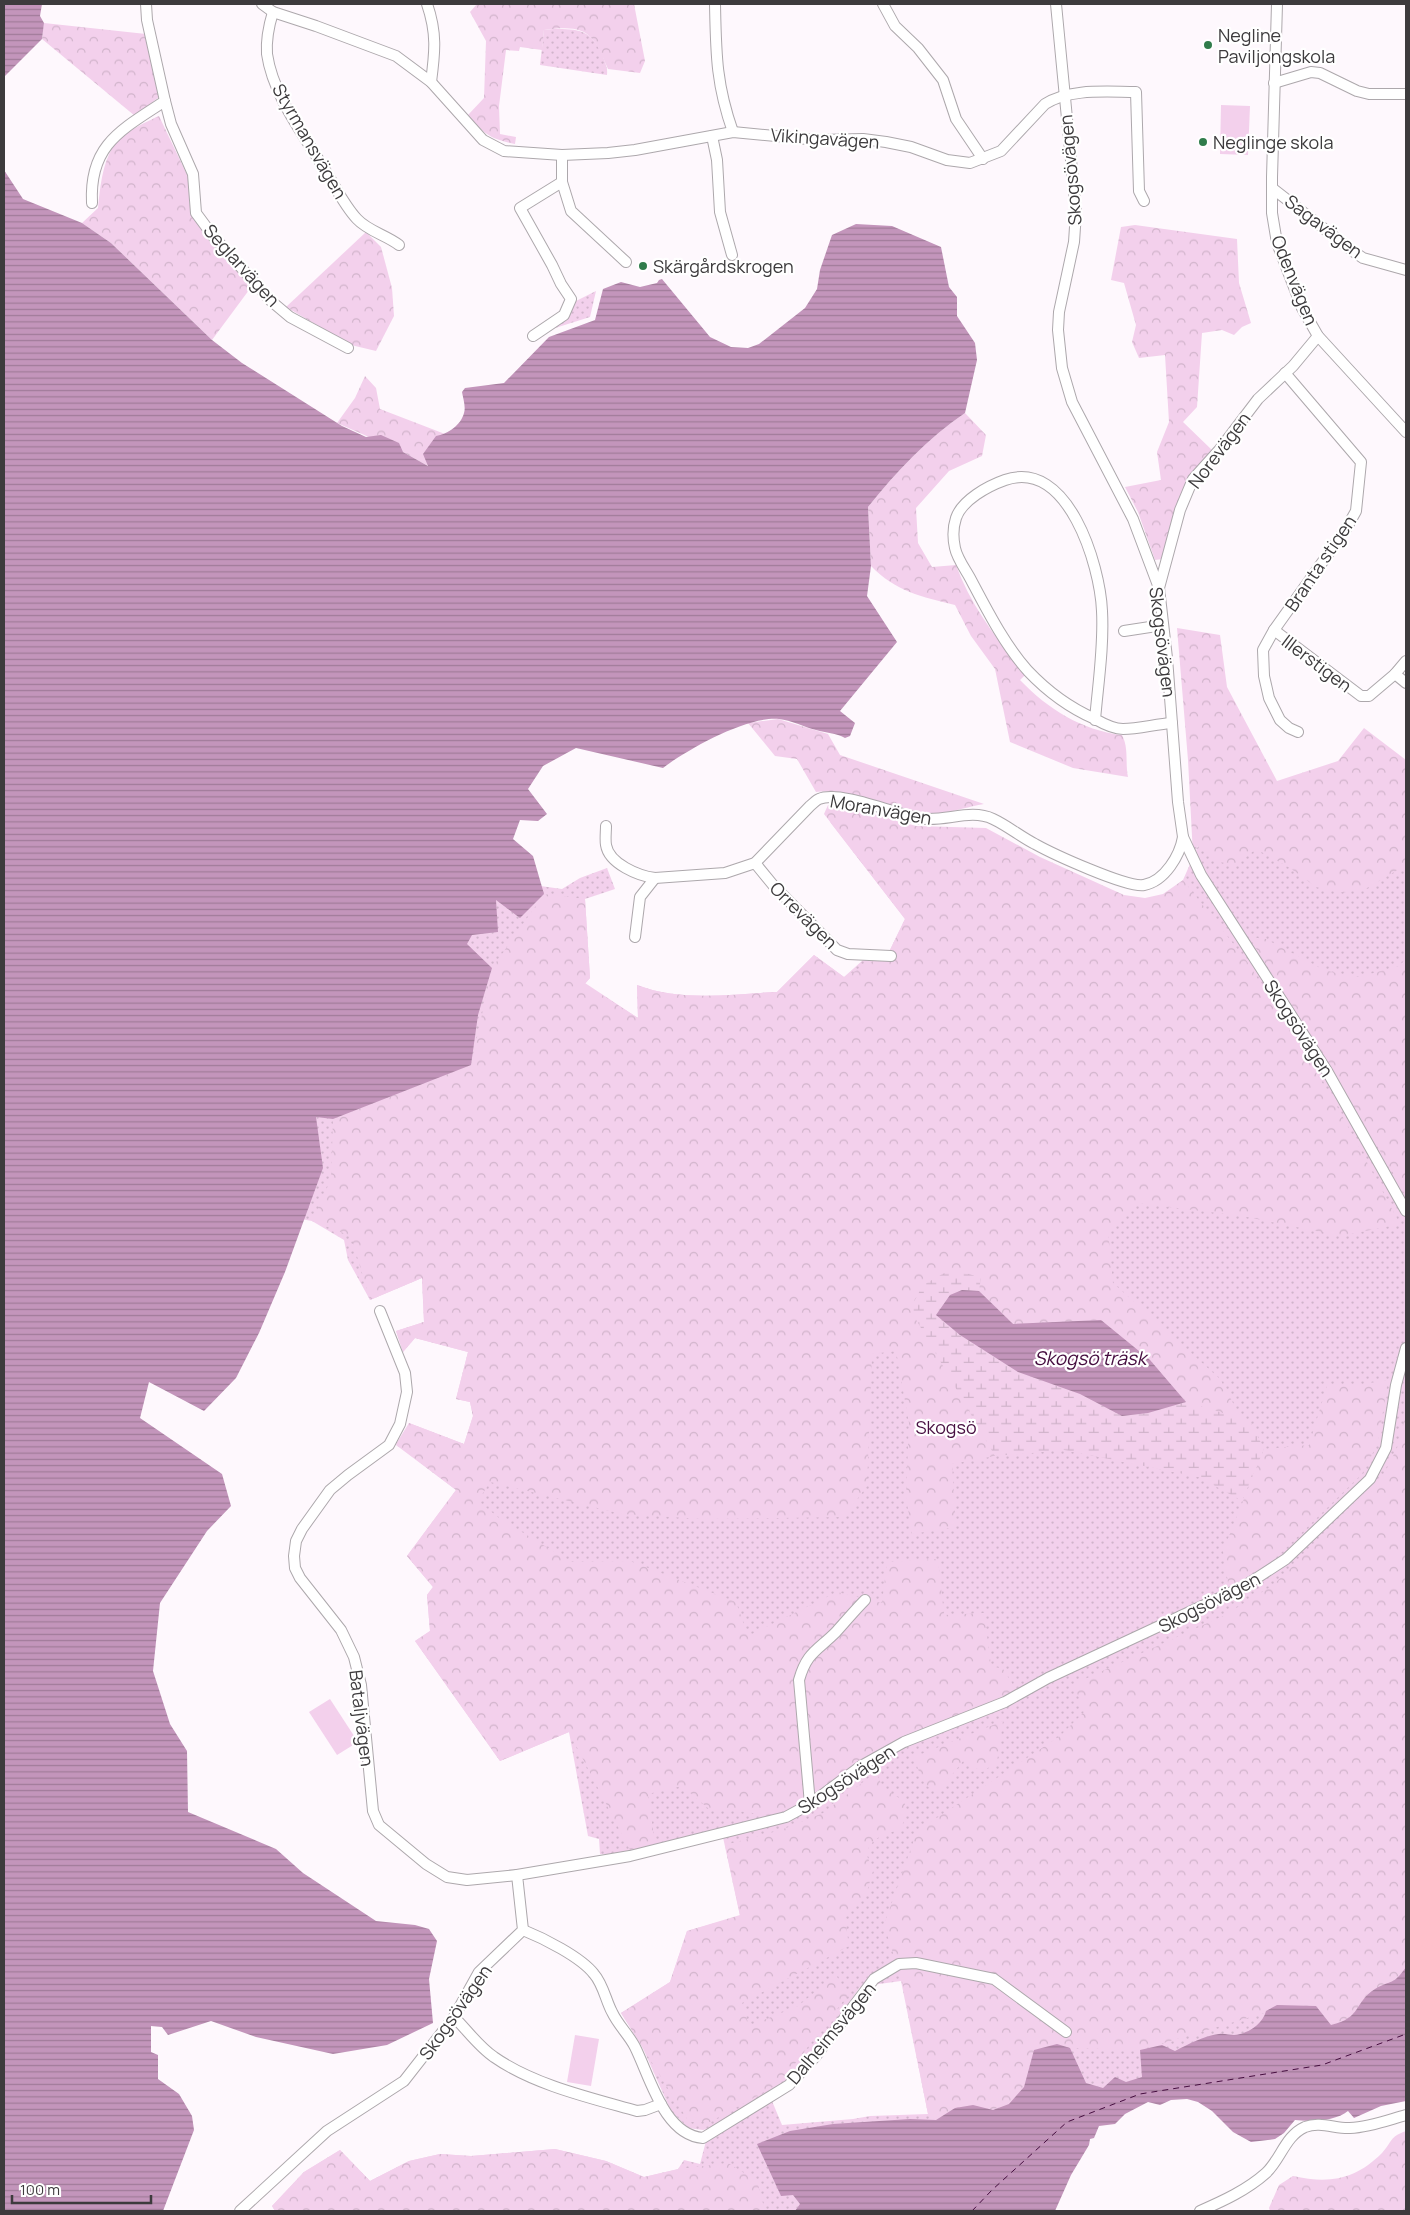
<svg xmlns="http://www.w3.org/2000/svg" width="1410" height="2215" viewBox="0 0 1410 2215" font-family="Manrope,sans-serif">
	<defs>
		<pattern id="green-dots" width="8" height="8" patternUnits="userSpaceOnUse" patternTransform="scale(1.25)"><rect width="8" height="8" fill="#f3d0ec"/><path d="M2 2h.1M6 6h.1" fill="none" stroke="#d1b4cb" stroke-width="1.8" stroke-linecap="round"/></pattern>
		<pattern id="forest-crowns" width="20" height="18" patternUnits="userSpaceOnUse" patternTransform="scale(1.25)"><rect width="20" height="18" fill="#f3d0ec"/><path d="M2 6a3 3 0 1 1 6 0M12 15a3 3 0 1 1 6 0" fill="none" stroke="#d1b4cb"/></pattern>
		<pattern id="wetland-marsh" width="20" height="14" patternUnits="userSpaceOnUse" patternTransform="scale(1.25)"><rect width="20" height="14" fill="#f3d0ec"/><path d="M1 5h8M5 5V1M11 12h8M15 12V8" fill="none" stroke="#d1b4cb"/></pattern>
		<pattern id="water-rules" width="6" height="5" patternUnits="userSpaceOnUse" patternTransform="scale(1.25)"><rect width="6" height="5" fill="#c395bb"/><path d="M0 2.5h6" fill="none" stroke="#a07b99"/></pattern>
	</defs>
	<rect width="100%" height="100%" fill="#fef8fd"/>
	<g fill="url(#green-dots)">
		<path d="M553,29C579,29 591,29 603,56C605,63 608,68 607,75L540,65L544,30Z"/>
		<path d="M596,291L590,317L552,329L551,326L574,302Z"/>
		<path d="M1406,779V2045L1173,2076L942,2211H275L272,2206L304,2172L340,2150L370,2181L409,2161L440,2154L471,2156L555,2149L606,2161L644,2177L678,2169L684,2160L700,2164L706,2141L772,2101L782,2125L853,2119L870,2116L928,2114L901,1981L872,1985L868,1992L860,1987L817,2048L784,2086L715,2127L703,2130L688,2128L671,2111L641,2044L621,2013L670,1982L687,1931L740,1916L721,1828L613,1855L600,1854L599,1839L588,1836L569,1732L500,1761L415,1641L430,1631L427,1595L433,1587L407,1556L456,1490L396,1445L406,1431L409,1423L464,1444L473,1416L470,1402L456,1399L468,1352L415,1338L403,1352L396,1331L424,1322L422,1278L370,1300L348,1260L344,1240L312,1221L100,1183L162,833L562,889L580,878L607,868L615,889L585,899L590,978L585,983L638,1018L637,985C681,1002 731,994 777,992L814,955L844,977L872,952L888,954L905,919L830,822L1130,905L1162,899L1183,880L1198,846L1258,783Z"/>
	</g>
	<g fill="url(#forest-crowns)" fill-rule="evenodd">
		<path d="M477,4H634L645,61L640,73L608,69C593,32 586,24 544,30L542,50L520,47L519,51L506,50L499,106L500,134L516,137L515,144C490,139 484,134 468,115L484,98L486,41L470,12Z"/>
		<path d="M44,23L146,34L159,97L135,116L42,39Z"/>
		<path d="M159,116L190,181L189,200L192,216L252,286L212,340L111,243L82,223L98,208C100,189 102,164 113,147C123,132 144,123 159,116Z"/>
		<path d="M1135,225L1237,239L1239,283L1251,323L1242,327L1234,335L1222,330L1202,333L1197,407L1183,422L1212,450L1194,471L1163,559L1155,560L1138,512L1125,487L1161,480L1157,452L1169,422L1165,355L1139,358L1132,342L1136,325L1124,283L1111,280L1121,227Z"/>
		<path d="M366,232L381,247L392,288L394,316L376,351L351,345L286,307Z"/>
		<path d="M365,376L376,388L380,409L445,434L428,466L403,452L337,423L355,398Z"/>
		<path d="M965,413L986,435L982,456L949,471L916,508L918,543L932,567L956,565C971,606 997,640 1026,674L1020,680C1048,709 1081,730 1122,735C1129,748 1125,763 1128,777L1073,768L1010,742L995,669L971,636L955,605C922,597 895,591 871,566L868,507C896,472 928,438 965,413Z"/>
		<path d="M1177,628L1220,635L1227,687L1277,781L1338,761L1364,728L1406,760V865L1367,888L1341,893L1316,887L1290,868L1256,849L1236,865L1214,861L1198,846L1193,855L1188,760Z"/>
		<path d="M778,719L828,734L840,755L984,804C970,806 939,816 927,815C890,810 854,788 816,792L797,759L775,756L748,723Z"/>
		<path d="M838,804L916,826L986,828L1040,857L1124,895L1145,898L1163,894L1183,880L1246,960L1338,1108L1400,1224L1341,1236L1242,1216L1136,1203L1108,1230L1113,1283L1220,1379L1240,1416L1239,1445L1199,1477L1063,1450L995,1456L952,1464L956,1527L912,1534L906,1497L909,1423L896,1351L872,1354L867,1486L844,1517L703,1519L622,1514L490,1482L478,1501L499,1518L571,1562L630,1561L736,1602L748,1636L837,1592L882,1603L887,1562L938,1559L944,1615L984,1613L991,1666L1003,1669L1017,1691L892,1743L872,1753L804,1803L768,1816L747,1812L709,1809L682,1786L648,1794L655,1844L630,1850L569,1732L500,1761L415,1641L430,1631L427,1595L433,1587L407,1556L456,1490L396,1444L409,1423L464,1444L473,1416L470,1402L456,1399L468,1352L415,1338L403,1352L396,1331L424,1322L422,1278L370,1300L351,1236L312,1221L331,1179L333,1119L471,1065L492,968L544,894L585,899L590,978L585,984L638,1018L637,985C681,1002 731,994 777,992L814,955L844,977L888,954L905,919L824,814L828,805ZM979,1291L1013,1324L1101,1320L1150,1360L1186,1402L936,1315Z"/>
		<path d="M1249,937L1266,939L1324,970L1345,975L1359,977L1399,966L1406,959V1195L1331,1068Z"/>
		<path d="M1388,1380L1378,1443L1362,1474L1280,1554L1229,1589L1223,1551L1264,1449L1309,1445L1327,1386L1358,1385Z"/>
		<path d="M1406,1412V1967C1393,1986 1392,1979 1375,1989C1354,2001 1362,2018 1331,2025L1316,2006L1291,2005L1140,2050L1070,2048L1057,2044L1009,2104L992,2110L973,2105L955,2108L936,2120L928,2114L902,1981L884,1925L917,1831L1060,1736L1084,1712L1074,1684L1225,1615L1273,1585L1379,1484L1397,1448Z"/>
		<path d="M1003,1721L997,1762L982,1772L964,1760L938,1792C922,1788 919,1771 914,1757Z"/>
		<path d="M876,1772L883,1788L904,1801L907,1814L901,1828C883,1837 875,1834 866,1853L873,1871L866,1895L845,1918L849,1946L742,2003L749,2026L798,2006L836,1975L848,1995L780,2083L710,2122H689L621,2013L670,1982L687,1931L740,1915L725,1845L781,1830L823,1813Z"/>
		<path d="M1406,2131V2211H1270L1269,2208L1279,2185L1293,2176C1329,2184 1355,2180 1382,2153C1393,2141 1389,2137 1406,2131Z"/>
		<path d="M555,2149L606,2161L644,2177L679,2169L728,2163L757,2181L765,2211H275L272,2206L304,2172L340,2150L370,2181L409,2161L440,2154L471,2156Z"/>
	</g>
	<path fill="url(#wetland-marsh)" d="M950,1270L981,1277L979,1291L962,1290L936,1316L960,1335L1018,1372L1080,1394L1122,1416L1148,1413L1186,1402L1250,1421L1264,1449L1242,1501L1199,1477L1064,1450L995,1456L910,1309L923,1285Z"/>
	<g fill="#f3d0ec">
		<path d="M1221,105L1250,106L1248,155L1220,154Z"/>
		<path d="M330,1699L358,1742L337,1755L309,1712Z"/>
		<path d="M575,2035L599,2039L591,2086L567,2082Z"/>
	</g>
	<g fill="url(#water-rules)">
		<path d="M4,4H42L40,16L44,23L42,39L4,77Z"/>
		<path d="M4,170L23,199L82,223L111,243L212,340L242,363L342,426L366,437L381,435L399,443L403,452L428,466L423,454L436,436C448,434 461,425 464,413C466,407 463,398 462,392L465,388L504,383L549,337L595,320L603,289L621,282L640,287L657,283L659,280L662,279L710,337L731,347L748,348L759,344L805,308L817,289L820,270L832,235L856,224L892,226L941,247L949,287L957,297V316L975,343L977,360L965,413C928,438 896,472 868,507L871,566L867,596L897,642L840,711L855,723L850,736L845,738C836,733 826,733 816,730C804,727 791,720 779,719C747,716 688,749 663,768L576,748L543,766L528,789L547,814L538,821L520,820L513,839L533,856L544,894L520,918L496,900L498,932L472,935L467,944L492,968L478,1015L471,1065L333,1119L316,1117L323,1168L285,1272L259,1333L236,1378L204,1411L149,1382L140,1418L222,1474L231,1506L207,1531L160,1603L153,1671L170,1724L187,1751L188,1812L276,1849L303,1873L376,1921L415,1925L429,1929L437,1941L429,1979L433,2023L387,2045L333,2054L256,2037L211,2021L168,2035L162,2027L151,2026V2052L158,2055V2079L179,2094L192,2116L194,2130L163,2211H4Z"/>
		<path d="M962,1290L979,1291L1013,1324L1101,1320L1150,1360L1186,1402L1148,1413L1122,1416L1080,1394L1018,1372L960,1335L936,1315L950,1295Z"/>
		<path d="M1406,1967V2101L1381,2106L1354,2118L1348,2111C1336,2121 1311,2122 1295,2120L1284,2133L1275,2139L1251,2142L1233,2132L1212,2111L1198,2102L1187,2099L1171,2100L1160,2105L1148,2102L1125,2114L1115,2124L1099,2126L1094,2138L1090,2139L1089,2145L1071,2175L1055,2211H795L800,2204L793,2195L781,2196L757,2144L790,2131L833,2124L910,2119L936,2120L955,2108L973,2105L993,2110L1009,2104L1024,2087L1034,2050L1057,2044L1070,2048L1086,2083L1103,2088L1115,2077L1126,2082L1142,2077L1140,2050L1162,2045L1175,2051C1189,2044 1203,2036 1219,2034C1224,2033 1229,2035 1234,2035C1248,2034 1263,2024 1266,2011L1277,2005L1316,2006L1331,2025C1362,2018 1354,2002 1375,1989C1392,1979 1393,1986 1406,1967Z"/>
	</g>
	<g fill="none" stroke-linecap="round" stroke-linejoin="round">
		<path stroke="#450d3f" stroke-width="1" stroke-dasharray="6 5" stroke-linecap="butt" d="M972,2211L992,2190L1067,2122L1140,2094L1322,2065L1406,2034"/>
		<g stroke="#ada8ac" stroke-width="12">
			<g id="street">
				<path d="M146,4L147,20L165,101L171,124L193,174L196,213L213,236L271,301L290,317L348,348"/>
				<path d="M262,4L273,12L316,26L396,56L431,82L483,140L504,151L562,155L608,153L635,150L733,132L818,140L863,139L886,142L911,147L947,160L970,163L1001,151L1045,104C1070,88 1107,92 1136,92L1139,191L1144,201"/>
				<path d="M427,4C437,33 435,52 431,82"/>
				<path d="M715,4C716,53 716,84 733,132"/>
				<path d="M883,4L895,26L918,48L943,80L956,119L983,159"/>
				<path d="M1056,4L1076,212L1074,242L1059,312L1058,330L1062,368L1072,402L1133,519L1159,588L1167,658L1178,802L1183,837L1201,875L1327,1071L1406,1211"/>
				<path d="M1277,4L1272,177V213L1277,243L1302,308L1318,336L1406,432"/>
				<path d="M273,12C269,25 266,40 267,54C273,96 304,135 325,170C335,186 344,205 357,219C368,231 386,235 399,245"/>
				<path d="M1274,83L1311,72L1320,73L1357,91L1369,94H1406"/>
				<path d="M712,136L717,160L720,212L732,255"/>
				<path d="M562,155V182L571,211L626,262"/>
				<path d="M1272,188L1354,252L1363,258L1406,270"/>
				<path d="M92,203C89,145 121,130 165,101"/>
				<path d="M533,336L564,315L571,299L561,284L552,265L520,208L562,182"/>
				<path d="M1285,373L1361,462L1356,511L1346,529L1274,630L1263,650L1264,676L1269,698L1280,720L1289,728L1298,732"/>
				<path d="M1159,588L1180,510L1193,479L1220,449L1258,399L1293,366L1318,336"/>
				<path d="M1274,630L1361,696H1369L1395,674L1406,661"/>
				<path d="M1124,631L1163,625"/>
				<path d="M1395,674L1406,683"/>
				<path d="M1095,720C1098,684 1104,647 1102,611C1100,565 1068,458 1005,480C988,486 962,500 956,518C953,527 953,539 955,548C957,558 965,569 970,578C987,610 1004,644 1028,671C1046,690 1070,708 1095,719C1102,723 1115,729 1123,729C1139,729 1156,724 1172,723"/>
				<path d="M606,826C606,832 605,839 606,845C609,864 639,876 655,878L725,873L755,863L810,806C813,804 816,800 819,799C839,790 896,814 918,818C943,823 970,808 993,819C1008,826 1021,837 1035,844C1053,854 1127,888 1144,885C1165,881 1180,855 1183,837"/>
				<path d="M755,863L773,885L837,950L848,954L891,956"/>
				<path d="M635,937L640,897L655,878"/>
				<path d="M380,1311L405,1373L407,1392L400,1424L389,1445L348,1475L330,1490L302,1529L296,1541L294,1556L295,1568L300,1578L341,1630L354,1657L361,1685L373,1811L379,1825L426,1864L447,1877L467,1880L517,1875"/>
				<path d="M810,1804L799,1680C807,1652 817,1651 836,1632C846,1621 855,1610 865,1600"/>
				<path d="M523,1930C543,1938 581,1957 594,1974C603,1984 606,2001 612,2012C618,2025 629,2035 635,2047C650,2077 664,2135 703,2138L789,2085L816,2056L874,1979L899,1964L916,1963L994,1979L1066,2032"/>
				<path d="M454,2017C467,2030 479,2047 494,2057C534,2085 591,2098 637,2111L645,2110L661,2104"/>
				<path d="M240,2211L327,2131L404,2081L454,2017L479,1972L523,1930L517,1875L630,1856L786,1817L810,1804L861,1766L904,1742L1005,1702L1048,1678L1243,1587L1286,1559L1370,1479L1386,1448L1396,1385L1406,1348"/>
				<path d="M1200,2211C1223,2201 1247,2190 1266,2173C1281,2159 1285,2136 1305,2127C1320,2121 1336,2129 1350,2128C1370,2127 1388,2120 1406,2115"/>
			</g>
		</g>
		<use href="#street" stroke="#fff" stroke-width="10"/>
	</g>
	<g fill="#307c4b" stroke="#fff" stroke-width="2">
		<circle cx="1208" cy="45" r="5"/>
		<circle cx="1203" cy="142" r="5"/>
		<circle cx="643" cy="266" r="5"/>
	</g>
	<g text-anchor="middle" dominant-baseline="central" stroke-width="4.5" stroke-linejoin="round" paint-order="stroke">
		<g font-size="18" fill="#3d3b3d" stroke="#fff" text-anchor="start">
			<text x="1218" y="35">Negline<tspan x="1218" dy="21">Paviljongskola</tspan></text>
			<text x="1213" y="142">Neglinge skola</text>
			<text x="653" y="266">Skärgårdskrogen</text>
		</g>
		<g font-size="18" fill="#3d3b3d" stroke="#fff">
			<text transform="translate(825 138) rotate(4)">Vikingavägen</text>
			<text transform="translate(310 141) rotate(60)">Styrmansvägen</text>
			<text transform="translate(1070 170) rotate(-95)">Skogsövägen</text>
			<text transform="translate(1324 226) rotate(37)">Sagavägen</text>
			<text transform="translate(242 265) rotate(48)">Seglarvägen</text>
			<text transform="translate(1295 280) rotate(68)">Odenvägen</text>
			<text transform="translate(1219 450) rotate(-53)">Norevägen</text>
			<text transform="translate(1320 563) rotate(-56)">Branta stigen</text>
			<text transform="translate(1163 642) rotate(83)">Skogsövägen</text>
			<text transform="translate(1317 663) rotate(37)">Illerstigen</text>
			<text transform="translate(881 809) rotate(10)">Moranvägen</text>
			<text transform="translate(804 915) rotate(45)">Orrevägen</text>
			<text transform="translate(1299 1028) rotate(57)">Skogsövägen</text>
			<text transform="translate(1209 1602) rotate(-27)">Skogsövägen</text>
			<text transform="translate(362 1718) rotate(83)">Bataljvägen</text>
			<text transform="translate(846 1779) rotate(-33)">Skogsövägen</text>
			<text transform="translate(455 2012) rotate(-55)">Skogsövägen</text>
			<text transform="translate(831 2033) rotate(-50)">Dalheimsvägen</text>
		</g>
		<g font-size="18" fill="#481042" stroke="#fff">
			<text x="946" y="1427">Skogsö</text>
		</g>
		<g font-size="19" font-style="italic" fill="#450d3f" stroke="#fff">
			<text x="1090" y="1358">Skogsö träsk</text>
		</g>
	</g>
	<rect width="1410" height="2215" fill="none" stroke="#3d3b3d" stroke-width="10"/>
	<path d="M12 2195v8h139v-8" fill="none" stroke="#3d3b3d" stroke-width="2.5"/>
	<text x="20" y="2195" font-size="15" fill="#3d3b3d" stroke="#ffffff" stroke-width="4" paint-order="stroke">100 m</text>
</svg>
